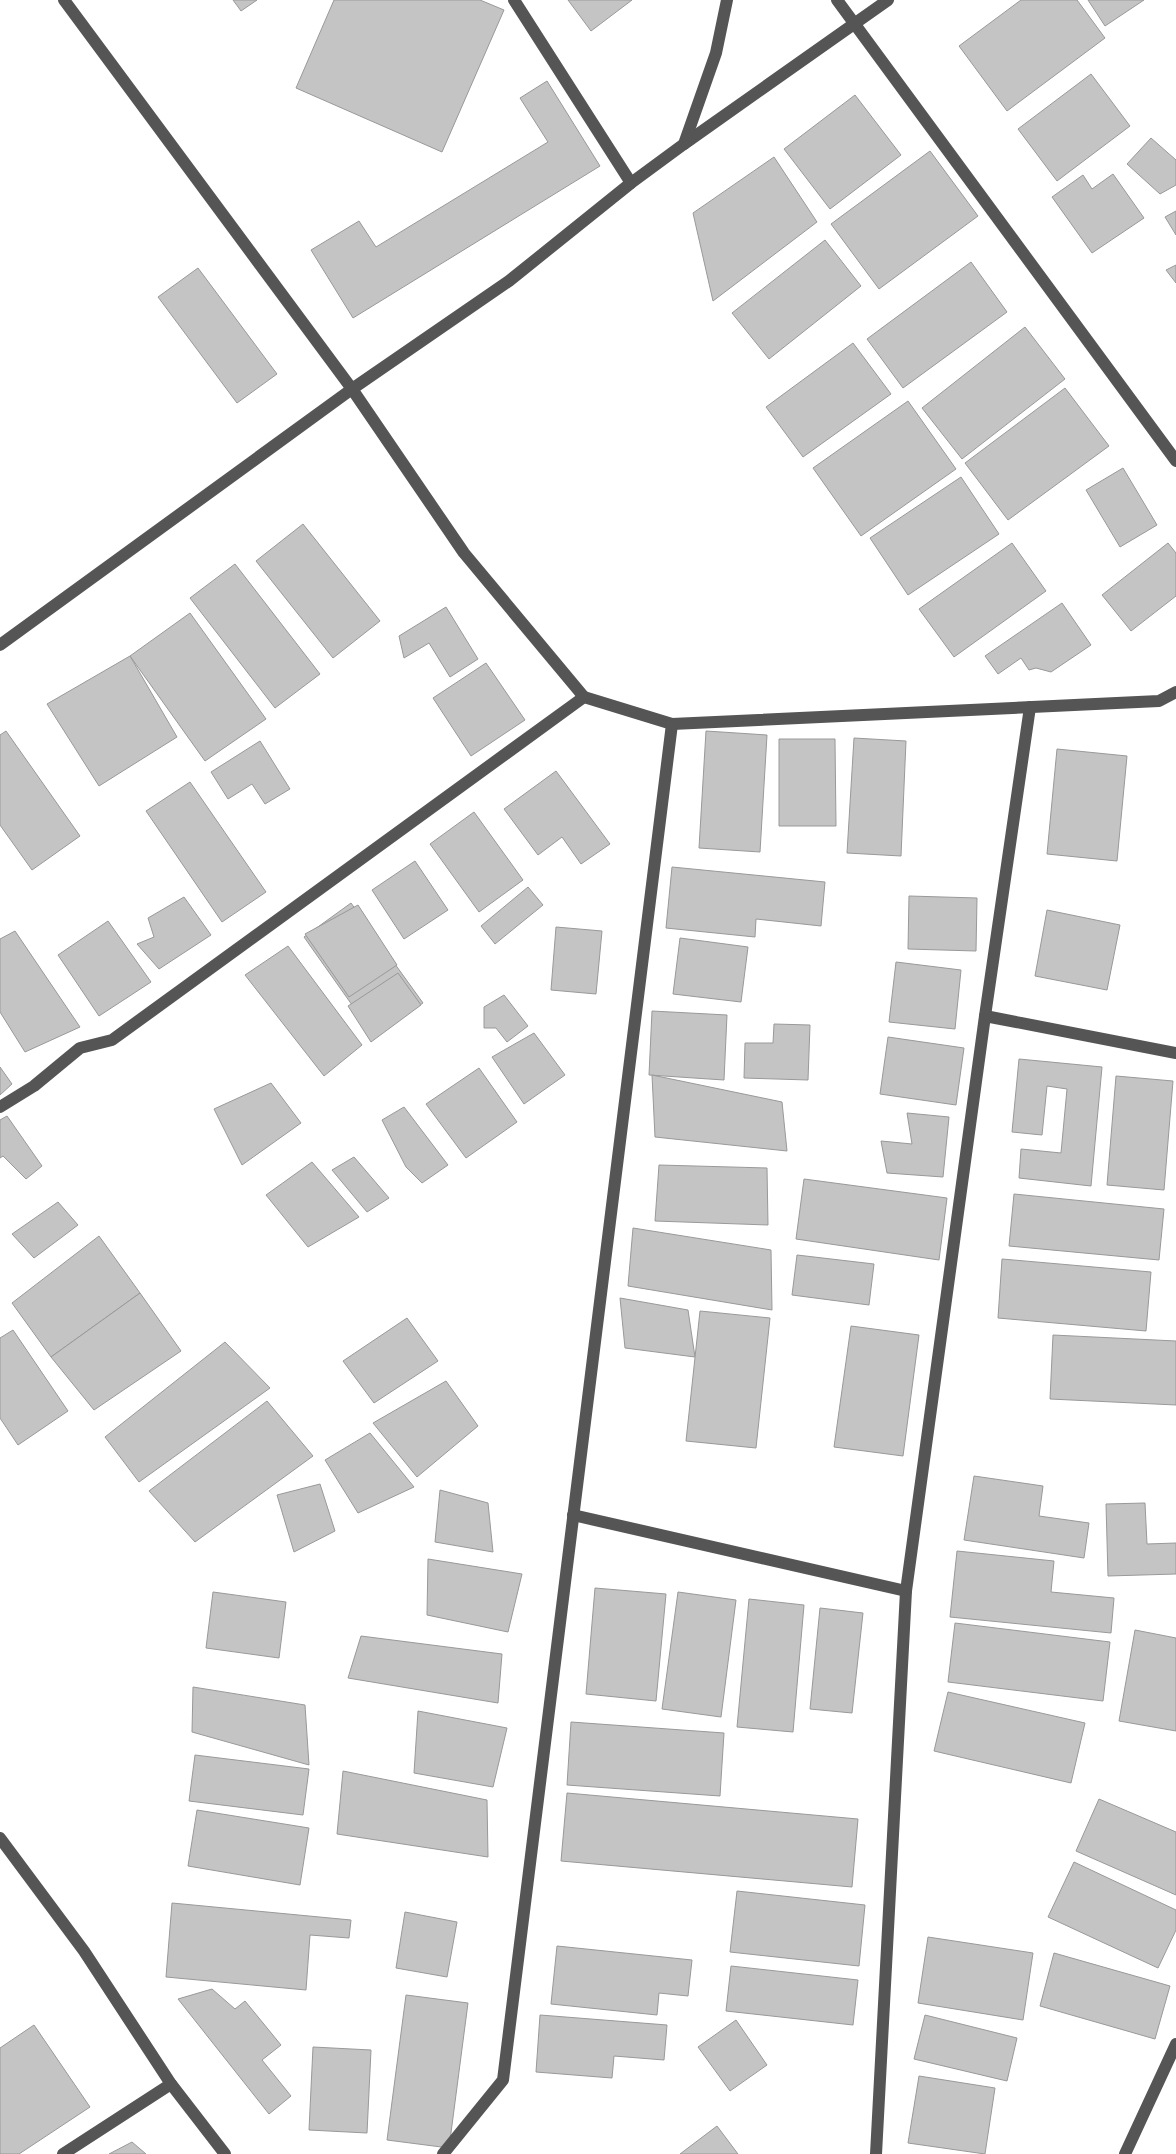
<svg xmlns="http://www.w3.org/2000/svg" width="1176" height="2154" viewBox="0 0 1176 2154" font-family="'PT Sans Narrow',sans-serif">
	<rect width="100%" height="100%" fill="#fff"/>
	<g fill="#c4c4c4" stroke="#999">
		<path d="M233,0H257L241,11Z"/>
		<path d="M334,0H480L504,10L442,152L296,88Z"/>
		<path d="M568,0H632L591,31Z"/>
		<path d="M1021,0H1077L1105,38L1007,111L959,46Z"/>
		<path d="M1088,0H1144L1105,26Z"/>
		<path d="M1091,74L1130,126L1057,181L1018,129Z"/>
		<path d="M547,81L600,166L353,318L311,250L359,221L376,247L548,142L520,98Z"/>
		<path d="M855,95L901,155L830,209L784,149Z"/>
		<path d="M1151,138L1176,160V185L1160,194L1127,164Z"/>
		<path d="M930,151L978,216L879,289L831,224Z"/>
		<path d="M774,157L817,222L713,301L693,213Z"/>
		<path d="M1113,174L1144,218L1092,253L1052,197L1083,175L1092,189Z"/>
		<path d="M1176,211V235L1165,217Z"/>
		<path d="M825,240L861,286L769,359L732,313Z"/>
		<path d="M971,262L1007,312L903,388L867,339Z"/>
		<path d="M1176,265V283L1166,270Z"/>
		<path d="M198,268L277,374L237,403L158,297Z"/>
		<path d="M1025,327L1065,379L962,459L922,408Z"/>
		<path d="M853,343L891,394L803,457L766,407Z"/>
		<path d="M1065,388L1109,446L1008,520L965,463Z"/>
		<path d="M908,401L956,469L861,536L813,468Z"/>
		<path d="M1123,468L1157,525L1120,547L1086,490Z"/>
		<path d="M961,477L999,534L908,595L870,538Z"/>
		<path d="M303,524L380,621L333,658L256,561Z"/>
		<path d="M1012,543L1046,591L954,657L919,609Z"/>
		<path d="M1168,543L1176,553V596L1131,631L1102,595Z"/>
		<path d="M235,564L320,674L275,708L190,598Z"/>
		<path d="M1062,603L1091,645L1051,672L1036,668L1029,670L1021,658L998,674L985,656Z"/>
		<path d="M446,607L478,659L450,677L429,643L404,658L399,636Z"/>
		<path d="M190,613L266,719L205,761L130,656Z"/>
		<path d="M130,656L177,737L99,786L47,704Z"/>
		<path d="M486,663L525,720L471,756L433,698Z"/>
		<path d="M6,731L80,836L32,870L0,825V735Z"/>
		<path d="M706,731L767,735L760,852L699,848Z"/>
		<path d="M854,738L906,741L901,856L847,853Z"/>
		<path d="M779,739H835L836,826H779Z"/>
		<path d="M260,741L290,789L265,804L252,784L228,799L211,772Z"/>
		<path d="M1057,749L1127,756L1117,861L1047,854Z"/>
		<path d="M556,771L610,844L581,864L562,837L538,855L504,809Z"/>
		<path d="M190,782L266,892L222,922L146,811Z"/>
		<path d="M474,812L523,880L479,912L430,844Z"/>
		<path d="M415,861L448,910L404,939L372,890Z"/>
		<path d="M672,867L825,882L821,926L756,919L755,937L666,928Z"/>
		<path d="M528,887L543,905L495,944L481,926Z"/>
		<path d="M909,896L977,898L976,951L908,949Z"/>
		<path d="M184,897L211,935L159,969L137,944L154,937L148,918Z"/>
		<path d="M351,903L423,1003L374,1036L304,937Z"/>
		<path d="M358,905L397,965L349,997L305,934Z"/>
		<path d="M1047,910L1120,925L1107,990L1035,976Z"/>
		<path d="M108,921L151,982L99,1016L58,955Z"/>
		<path d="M556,927L602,931L596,994L551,990Z"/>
		<path d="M15,931L80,1027L25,1052L0,1012V939Z"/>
		<path d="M680,938L748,947L741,1002L673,994Z"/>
		<path d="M288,946L362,1045L324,1076L245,975Z"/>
		<path d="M896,962L961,970L955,1029L889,1022Z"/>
		<path d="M398,973L421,1005L371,1042L348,1006Z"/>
		<path d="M504,995L528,1026L507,1042L496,1028H484V1007Z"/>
		<path d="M652,1011L727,1015L724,1080L649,1075Z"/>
		<path d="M774,1024L810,1025L808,1080L744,1078L745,1043H773Z"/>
		<path d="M534,1033L565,1075L524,1104L492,1057Z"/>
		<path d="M888,1037L964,1048L956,1105L880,1094Z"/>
		<path d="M1019,1059L1102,1067L1091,1186L1019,1178L1021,1149L1061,1153L1067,1089L1047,1086L1042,1135L1012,1132Z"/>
		<path d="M0,1067L12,1084L0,1095Z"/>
		<path d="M479,1068L517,1122L466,1158L426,1104Z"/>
		<path d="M652,1075L782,1102L787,1151L655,1137Z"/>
		<path d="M1116,1076L1173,1081L1164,1190L1107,1185Z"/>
		<path d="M271,1083L301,1123L242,1165L214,1109Z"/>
		<path d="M404,1107L448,1165L422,1183L406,1167L382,1120Z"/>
		<path d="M907,1113L949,1117L943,1177L887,1173L881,1141L912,1144Z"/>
		<path d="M7,1116L42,1166L26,1179L3,1156L0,1158V1120Z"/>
		<path d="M354,1157L389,1198L367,1212L332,1170Z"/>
		<path d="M312,1162L359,1217L308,1247L266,1195Z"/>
		<path d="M659,1165L767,1168L768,1225L655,1221Z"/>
		<path d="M804,1179L947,1198L939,1260L796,1239Z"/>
		<path d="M1014,1194L1164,1209L1159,1260L1009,1246Z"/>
		<path d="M58,1202L78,1225L34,1258L12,1234Z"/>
		<path d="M633,1228L771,1250L772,1310L628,1286Z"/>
		<path d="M99,1236L140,1293L51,1357L12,1303Z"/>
		<path d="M797,1255L874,1264L869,1305L792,1295Z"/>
		<path d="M1002,1259L1151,1272L1146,1331L998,1318Z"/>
		<path d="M140,1293L181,1351L94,1410L51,1357Z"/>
		<path d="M620,1298L688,1310L695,1357L625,1348Z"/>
		<path d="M700,1311L770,1318L756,1448L686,1441Z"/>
		<path d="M407,1318L438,1361L374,1403L343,1361Z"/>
		<path d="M851,1326L919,1335L903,1456L834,1447Z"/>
		<path d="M13,1330L68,1411L18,1445L0,1418V1338Z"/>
		<path d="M1053,1335L1176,1341V1405L1050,1399Z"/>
		<path d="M225,1342L270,1388L139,1482L105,1437Z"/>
		<path d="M446,1381L478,1426L417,1477L373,1423Z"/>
		<path d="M267,1401L313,1456L195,1542L149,1491Z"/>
		<path d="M370,1433L414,1487L358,1513L325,1460Z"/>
		<path d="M974,1476L1043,1486L1039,1516L1089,1523L1084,1558L964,1540Z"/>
		<path d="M320,1484L335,1531L294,1552L277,1495Z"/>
		<path d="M440,1490L488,1503L493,1552L435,1542Z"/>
		<path d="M1145,1503L1147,1544L1176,1543V1574L1108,1576L1106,1504Z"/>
		<path d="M957,1551L1054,1561L1051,1592L1114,1598L1111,1633L950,1617Z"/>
		<path d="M428,1559L522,1574L508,1632L427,1615Z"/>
		<path d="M595,1588L666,1594L656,1701L586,1694Z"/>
		<path d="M213,1592L286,1602L279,1658L206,1648Z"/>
		<path d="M678,1592L736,1600L721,1717L662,1709Z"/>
		<path d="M749,1599L804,1605L793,1732L737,1727Z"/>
		<path d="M820,1608L863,1613L852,1713L810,1709Z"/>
		<path d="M955,1623L1110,1642L1103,1701L948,1682Z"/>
		<path d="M1135,1630L1176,1638V1731L1119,1721Z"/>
		<path d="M361,1636L502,1654L498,1703L348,1678Z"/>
		<path d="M193,1687L305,1705L309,1765L192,1732Z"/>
		<path d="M948,1692L1085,1723L1071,1783L934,1751Z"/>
		<path d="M418,1711L507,1728L493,1787L414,1773Z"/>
		<path d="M571,1722L724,1733L720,1796L567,1785Z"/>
		<path d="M195,1755L309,1769L303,1815L189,1801Z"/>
		<path d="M343,1771L487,1800L488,1857L337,1834Z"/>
		<path d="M567,1793L858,1819L852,1887L561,1861Z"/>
		<path d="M1099,1799L1176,1832V1895L1076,1851Z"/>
		<path d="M197,1810L309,1828L300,1885L188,1866Z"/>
		<path d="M1074,1862L1176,1910V1930L1158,1968L1048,1917Z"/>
		<path d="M737,1891L865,1905L859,1966L730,1952Z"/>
		<path d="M172,1903L351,1920L349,1938L310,1935L306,1990L166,1977Z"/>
		<path d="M405,1912L457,1922L447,1977L396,1968Z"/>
		<path d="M928,1937L1033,1953L1023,2020L918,2003Z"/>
		<path d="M557,1946L692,1960L688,1996L659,1993L657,2015L551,2004Z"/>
		<path d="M1054,1953L1170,1986L1155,2039L1040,2006Z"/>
		<path d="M731,1966L858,1980L853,2025L726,2011Z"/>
		<path d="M212,1989L235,2009L245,2001L281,2045L262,2060L291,2096L269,2114L178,1999Z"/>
		<path d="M406,1995L468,2003L449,2148L387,2140Z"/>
		<path d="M540,2015L667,2025L664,2060L614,2056L612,2078L536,2072Z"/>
		<path d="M925,2015L1017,2038L1007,2081L914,2059Z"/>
		<path d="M736,2020L767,2065L730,2091L698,2047Z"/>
		<path d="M34,2025L90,2107L19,2154H0V2048Z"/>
		<path d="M313,2047L371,2050L367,2133L309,2130Z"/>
		<path d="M919,2076L995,2088L985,2154L908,2143Z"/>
		<path d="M717,2126L738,2154H680Z"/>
		<path d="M132,2142L146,2154H109Z"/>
	</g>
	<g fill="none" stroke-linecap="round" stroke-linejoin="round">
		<g stroke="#555" stroke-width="12">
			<path d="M64,0L352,389L464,553L584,697L672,724L1159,701L1176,692"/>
			<path d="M514,0L631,183"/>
			<path d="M837,0L1176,461"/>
			<path d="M684,144L888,0"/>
			<path d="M0,645L352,389L509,281L631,183L684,144L716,53L727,0"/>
			<path d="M985,1016L1176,1053"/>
			<path d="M0,1107L34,1086L80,1048L112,1040L584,697"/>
			<path d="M573,1515L906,1591"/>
			<path d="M0,1838L84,1951L171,2084L225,2154"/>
			<path d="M63,2154L171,2084"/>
			<path d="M443,2154L503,2080L672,724"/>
			<path d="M876,2154L906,1591L985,1016L1030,707"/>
			<path d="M1125,2154L1176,2044"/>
		</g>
	</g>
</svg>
